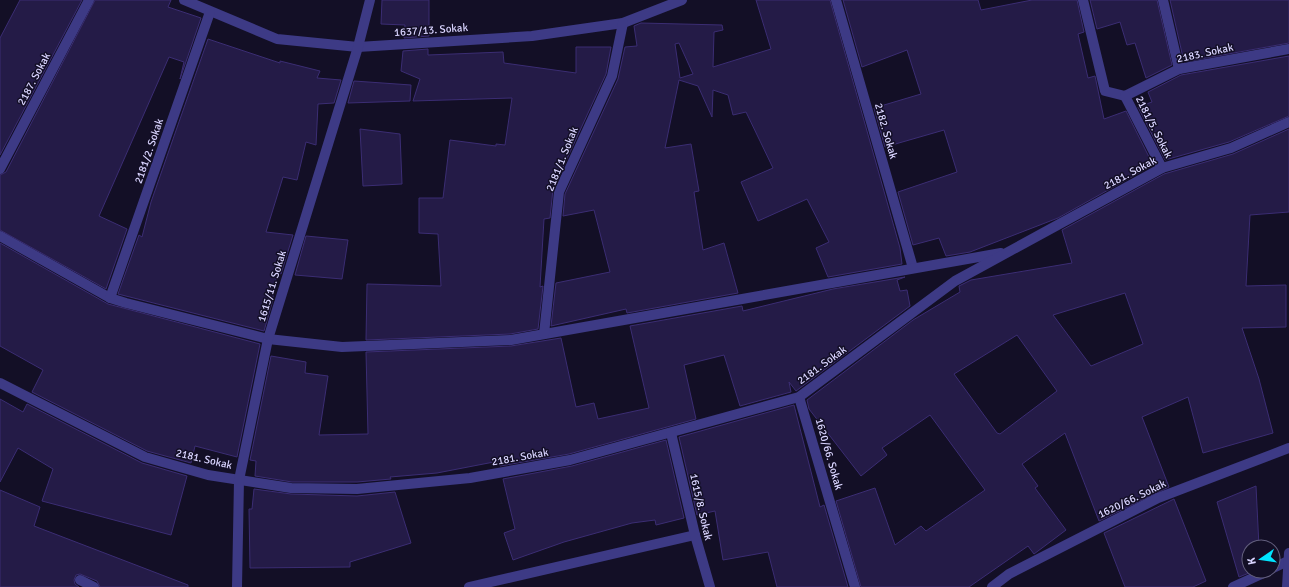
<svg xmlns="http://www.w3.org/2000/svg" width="1289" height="587" viewBox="0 0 1289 587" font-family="Signika,sans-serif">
	<rect width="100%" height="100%" fill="#130f26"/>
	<g fill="#241b47" stroke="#3b2d73" fill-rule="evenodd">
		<path d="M20,0H82L0,155V38Z"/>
		<path d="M95,0H171L168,7L201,18L180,79L184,62L169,57L99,216L127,229L106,289L0,230V175L6,172Z"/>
		<path d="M382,0H429V36L404,38L405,25L381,24Z"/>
		<path d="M756,0H830L900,248L902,264L828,277L816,248L829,242L807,199L758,221L741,182L773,168L746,112L733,115L728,95L713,90L712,117L698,86L679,80L665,148L691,144L699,191L694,192L703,250L724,243L738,293L627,313L626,309L551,326L556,283L610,272L594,210L563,216L565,194L618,79L625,47L637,46L634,26L641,23L722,25L723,30L714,32L713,67L771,49ZM679,43L693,74L680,78L675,44Z"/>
		<path d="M843,0H978L981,10L1032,0H1077L1084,32L1078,34L1088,78L1095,76L1104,119L1126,111L1153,165L1058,218L970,252L946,256L939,238L913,245L898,192L957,172L944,130L885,147L874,108L921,94L907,50L862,67Z"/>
		<path d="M1090,0H1157L1172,65L1146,78L1135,43L1127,45L1120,22L1097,29Z"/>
		<path d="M1170,0H1289V43L1184,62Z"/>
		<path d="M208,39L280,63V61L320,71L317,78L341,80L334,103L318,104L316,145L306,142L297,180L283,177L266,232L293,235L281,274L277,273L272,303L264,331L118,294L139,235L142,237L151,202Z"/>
		<path d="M576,47H611L606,74L553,189L550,218L544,219L540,287L543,286L538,329L510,334L366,340L367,284L441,286L438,234L419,233V198H443L450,140L496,146V144L505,145L512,98L413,101L420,79L401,71L403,51L428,49V55L503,52L504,63L576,73Z"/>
		<path d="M1289,56V116L1229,142L1165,160L1138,107L1152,102L1148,92L1181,75Z"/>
		<path d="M354,81L411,85L410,101L348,103Z"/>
		<path d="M360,129L400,134L402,184L363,186Z"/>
		<path d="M1289,129V212L1250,215L1246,286L1286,285V327L1242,328L1259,379L1273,433L1203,453L1188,397L1142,417L1169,487L1099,521L1065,433L1022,464L1038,486L1035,488L1066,530L1034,554L1028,546L969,587H861L836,501L875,488L895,545L921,526L926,531L985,490L930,415L882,448L887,455L861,476L809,409L807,400L913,320L960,292L959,286L971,280L1072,263L1062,230L1164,174L1233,154ZM1125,293L1143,344L1091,366L1053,315ZM1017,335L1057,391L1000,434L997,433L954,374Z"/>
		<path d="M306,236L348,240L342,279L295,275Z"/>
		<path d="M0,243L108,304L260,344L237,457L195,446L191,463L147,451L32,392L43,370L0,346Z"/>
		<path d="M905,277L897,280L900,291L907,290L910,306L796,391L789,382L791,392L740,406L724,355L684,365L696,419L569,454L500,466L499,461L437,473L390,477L391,479L357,482H292L255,476L256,461L250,460L271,356L306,362L305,373L328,376L319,435L368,434L366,352L511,346L561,338L576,407L594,403L598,419L649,408L630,326L742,306L743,311L833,289Z"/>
		<path d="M0,399L23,412L27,404L142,463L187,476L171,535L42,501L53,469L18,448L0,482Z"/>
		<path d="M794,405L820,507L824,505L848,587H777L768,552L723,560L715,511L697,515L679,437Z"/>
		<path d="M666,440L684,518L656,525L655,520L632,523L564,542L513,560L504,533L515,529L503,479L572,466Z"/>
		<path d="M1256,486L1259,547H1249V573L1239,577L1217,502Z"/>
		<path d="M254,489L291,494L357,496L395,492L411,543L350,562V567L250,568L249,509H252Z"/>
		<path d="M0,490L40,507L34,526L188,585V587H100L97,581L80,574L76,575L74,580L75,584L79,587H0Z"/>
		<path d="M1174,499L1206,581L1193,587H1125L1104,533Z"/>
	</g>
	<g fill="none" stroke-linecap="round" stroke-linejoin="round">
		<g stroke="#3d3a85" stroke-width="10">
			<path d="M1273,568L1288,561"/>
			<path d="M1233,587L1268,571"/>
		</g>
		<g stroke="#3d3a85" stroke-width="10">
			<path d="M184,0L277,39L358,47L532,36L623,23L682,0"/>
			<path d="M836,0L913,268"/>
			<path d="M1083,0L1105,91L1125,96L1179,69L1289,49"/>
			<path d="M1163,0L1179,69"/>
			<path d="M1125,96L1162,168"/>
			<path d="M0,169L89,0"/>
			<path d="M0,236L110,298L126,303L268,339L342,347L511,340L1001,253"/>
			<path d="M110,298L210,12"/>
			<path d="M544,334L559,192L612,76L623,23"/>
			<path d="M0,383L145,457L208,475L291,488L357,489L470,478L570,460L799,397L955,281L1162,168L1231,148L1289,122"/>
			<path d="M799,397L855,587"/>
			<path d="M80,580L94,587"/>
			<path d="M237,587L239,480L268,339L358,47L370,0"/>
			<path d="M469,587L695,535"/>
		</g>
		<g stroke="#3d3a85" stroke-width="10">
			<path d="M671,433L695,535L710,587"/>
			<path d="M992,587L1009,574L1158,498L1289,448"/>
			<path d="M1287,587L1289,553"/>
		</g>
	</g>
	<g text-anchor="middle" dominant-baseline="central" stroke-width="3" stroke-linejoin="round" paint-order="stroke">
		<g font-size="11" fill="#d9d4ff" stroke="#130f26">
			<text transform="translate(431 30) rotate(-4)">1637/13. Sokak</text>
			<text transform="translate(1205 53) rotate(-12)">2183. Sokak</text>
			<text transform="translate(34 79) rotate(-62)">2187. Sokak</text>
			<text transform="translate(1154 127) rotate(63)">2181/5. Sokak</text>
			<text transform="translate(886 131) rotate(74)">2182. Sokak</text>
			<text transform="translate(149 151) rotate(-71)">2181/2. Sokak</text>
			<text transform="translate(562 159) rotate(-68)">2181/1. Sokak</text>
			<text transform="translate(1130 173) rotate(-28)">2181. Sokak</text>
			<text transform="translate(272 286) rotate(-73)">1615/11. Sokak</text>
			<text transform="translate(822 365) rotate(-36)">2181. Sokak</text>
			<text transform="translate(829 454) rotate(74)">1620/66. Sokak</text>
			<text transform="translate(520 457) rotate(-10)">2181. Sokak</text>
			<text transform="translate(204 459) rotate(13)">2181. Sokak</text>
			<text transform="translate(1132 499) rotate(-26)">1620/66. Sokak</text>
			<text transform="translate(701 507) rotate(77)">1615/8. Sokak</text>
		</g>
	</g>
	<g transform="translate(1261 559) rotate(257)"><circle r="19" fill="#130f26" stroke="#625e7d"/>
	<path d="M0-3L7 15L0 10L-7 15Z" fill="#00e5ff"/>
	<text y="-6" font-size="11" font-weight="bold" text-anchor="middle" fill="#d9d4ff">K</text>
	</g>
</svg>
